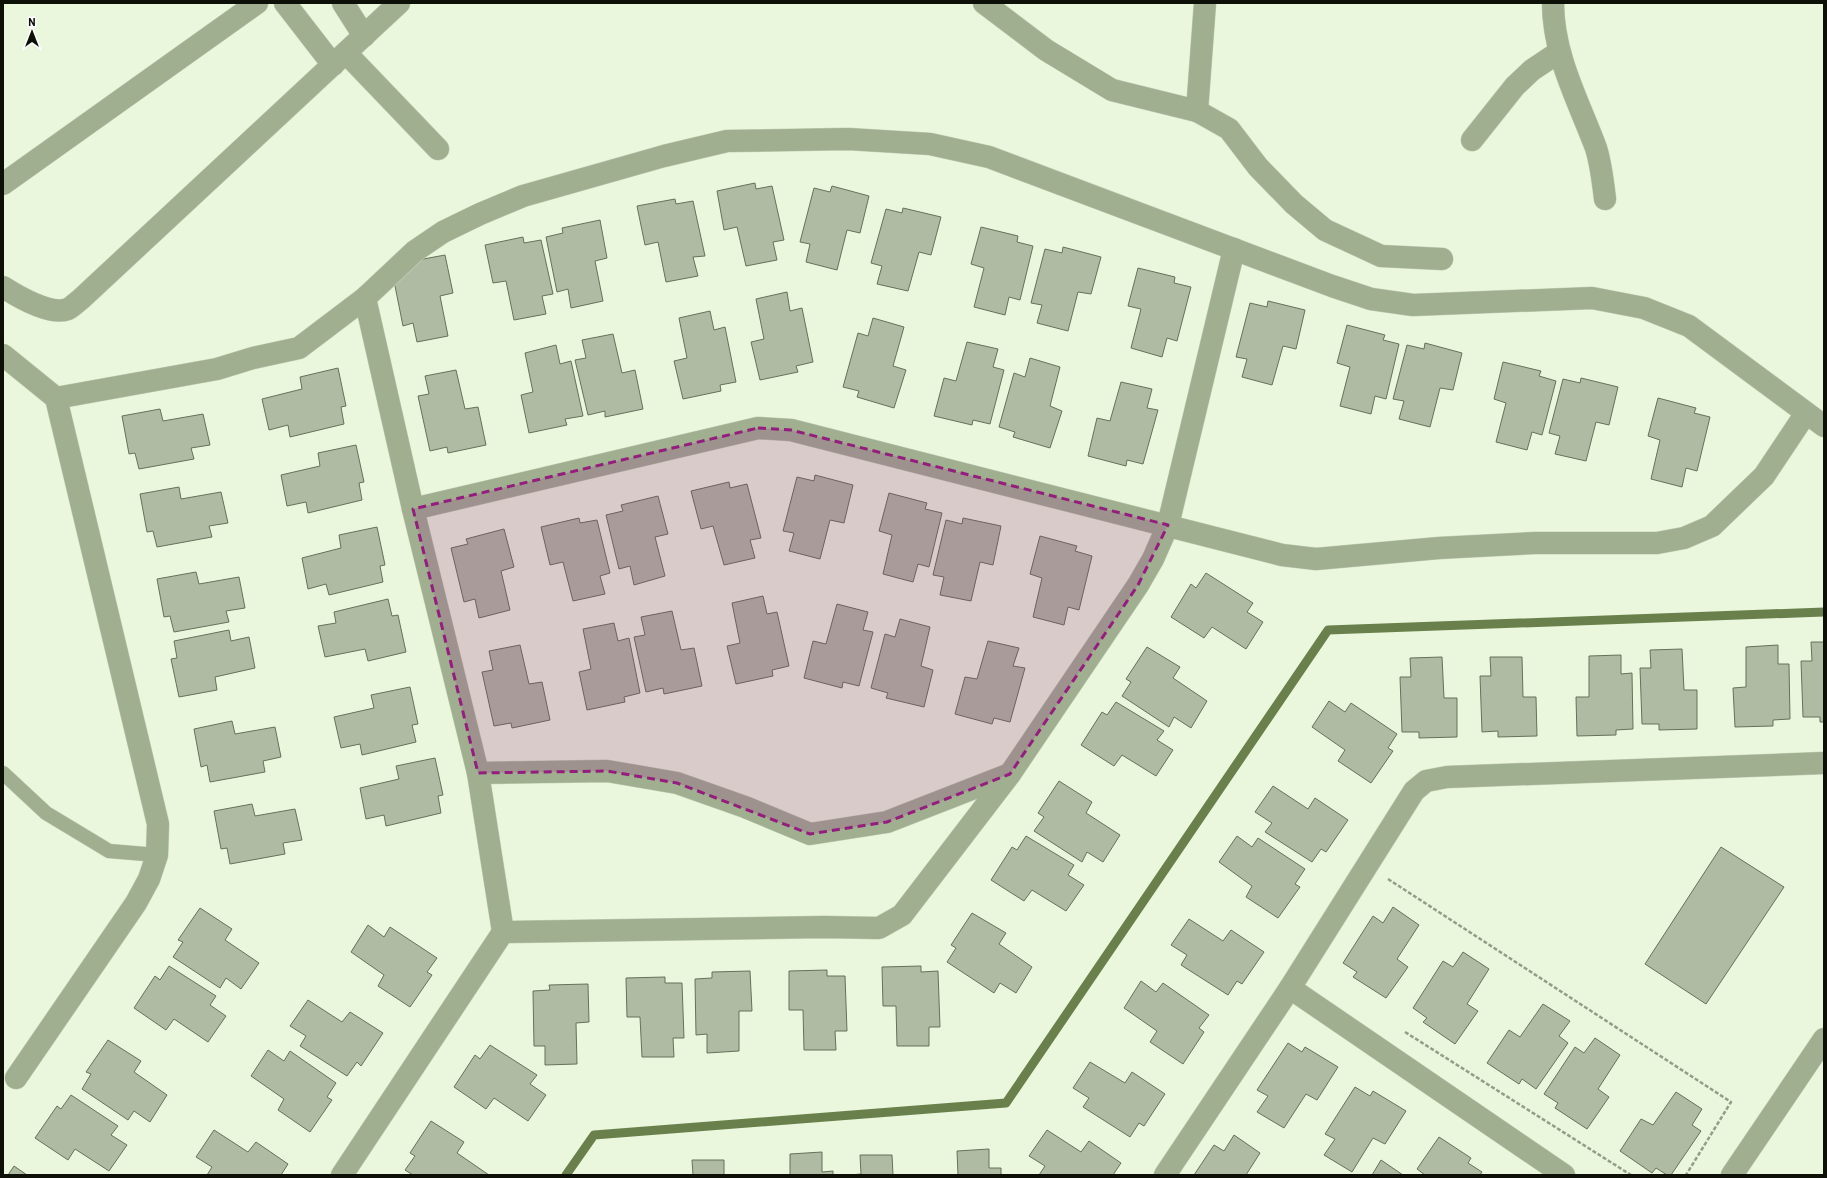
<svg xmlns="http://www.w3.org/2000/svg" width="1827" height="1178" viewBox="0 0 1827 1178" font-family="Barlow,sans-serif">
	<rect width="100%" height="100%" fill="#eaf7dc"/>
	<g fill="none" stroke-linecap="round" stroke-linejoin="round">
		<path stroke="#6a804c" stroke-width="9" d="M566,1175L594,1135L1006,1103L1328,630L1824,612"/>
	</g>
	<g fill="#afbba2" stroke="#66715a">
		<path d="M755,183L756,189L772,186L784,240L773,242L777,260L746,266L737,227L724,230L717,191Z"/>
		<path d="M832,186L869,196L860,233L847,230L837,270L806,262L810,244L800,242L814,188L830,192Z"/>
		<path d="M675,199L676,204L693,201L705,256L693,257L698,276L666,282L658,242L645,245L637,206Z"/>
		<path d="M903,208L941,217L931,255L919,252L908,291L877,284L882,266L871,263L886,209L902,213Z"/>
		<path d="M600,220L607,258L595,261L603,301L571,308L568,289L557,292L546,237L563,233L562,228Z"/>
		<path d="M981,227L1018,236L1017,242L1033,246L1020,300L1009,297L1005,315L974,307L984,268L971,264Z"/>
		<path d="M523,237L524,243L541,240L553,294L542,296L546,314L514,320L506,281L493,283L485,245Z"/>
		<path d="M1063,247L1101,257L1091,294L1078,292L1068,331L1037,323L1042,305L1031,303L1045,249L1062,253Z"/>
		<path d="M445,255L453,293L440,296L448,336L417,342L413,323L403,326L392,271L407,262Z"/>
		<path d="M1138,268L1175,277L1174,283L1191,287L1177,341L1167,338L1162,357L1131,348L1141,309L1128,306Z"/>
		<path d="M787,292L790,311L802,308L813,362L796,366L798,372L760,380L751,342L764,339L756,299Z"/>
		<path d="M1268,301L1305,310L1296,349L1283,346L1272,385L1242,377L1247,359L1236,357L1250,303L1267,307Z"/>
		<path d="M710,311L714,330L725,327L736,382L720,385L721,391L683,399L674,361L687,358L679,318Z"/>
		<path d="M873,318L904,327L893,366L906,370L894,408L857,397L859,391L843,387L858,333L868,336Z"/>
		<path d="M1347,325L1385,335L1383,340L1399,344L1386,399L1375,396L1371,414L1340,406L1350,367L1337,363Z"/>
		<path d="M613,334L622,373L635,370L643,409L605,417V411L588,415L575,360L586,358L582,340Z"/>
		<path d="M967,342L998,349L993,367L1004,370L990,424L973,420L972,425L934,416L944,378L956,381Z"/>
		<path d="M1425,343L1462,353L1453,390L1440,388L1430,427L1399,419L1404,401L1393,399L1407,345L1424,349Z"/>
		<path d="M556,345L560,364L571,361L583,416L565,419L567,425L529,433L521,395L533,392L525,353Z"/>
		<path d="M1030,358L1060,367L1050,406L1062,411L1050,448L1013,437L1015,432L999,427L1014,373L1025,377Z"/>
		<path d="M1503,362L1541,371L1539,376L1556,381L1542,435L1532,432L1527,450L1496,442L1506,403L1494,399Z"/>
		<path d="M338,368L346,406L341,407L344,424L290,437L288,425L269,430L262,399L302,389L300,377Z"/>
		<path d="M456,370L465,409L478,407L486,445L448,453L447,447L430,451L418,396L429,394L425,376Z"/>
		<path d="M1581,378L1618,387L1609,425L1596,422L1586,461L1555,454L1560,436L1549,433L1563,379L1580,383Z"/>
		<path d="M1121,382L1152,389L1147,408L1158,410L1143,464L1127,460L1126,466L1088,456L1097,418L1110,421Z"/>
		<path d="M1658,398L1696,408L1694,413L1710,417L1697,471L1686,468L1682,487L1651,479L1660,440L1648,436Z"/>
		<path d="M160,409L163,421L203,414L210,445L191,448L194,459L139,469L135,453L129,454L122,416Z"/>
		<path d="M356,445L364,482L359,483L362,500L308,513L306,502L287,506L281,475L320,466L318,453Z"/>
		<path d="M815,475L853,485L844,523L830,520L820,559L789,551L794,533L783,531L797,477L814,481Z"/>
		<path d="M729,482L730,488L747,484L761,538L750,540L755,558L724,565L713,526L701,529L691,491Z"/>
		<path d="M179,487L181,499L221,492L228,523L209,526L212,537L157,547L153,531L147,532L140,494Z"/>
		<path d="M889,493L927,503L925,509L942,513L929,567L918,564L913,582L883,574L892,535L879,531Z"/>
		<path d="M658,496L668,534L655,537L665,576L634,585L630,566L619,569L606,515L623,511L621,505Z"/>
		<path d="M579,518L580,523L597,520L610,573L600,576L605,594L573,601L563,562L550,565L541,527Z"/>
		<path d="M963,518L1001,526L993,565L980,562L971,601L940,595L944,577L933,575L946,520L962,524Z"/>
		<path d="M377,527L385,565L380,566L383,582L329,595L326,584L308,589L302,558L341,548L339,535Z"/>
		<path d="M504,529L514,567L501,571L510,610L479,618L475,599L464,602L451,548L468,544L466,539Z"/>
		<path d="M1040,536L1077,546L1075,551L1092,556L1079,610L1068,607L1064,625L1033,617L1042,578L1030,574Z"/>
		<path d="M196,572L199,584L239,577L245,608L226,611L229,622L174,632L170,616L164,617L157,579Z"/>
		<path d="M1206,573L1253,603L1247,612L1263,622L1246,649L1212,627L1204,638L1171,617L1191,584L1196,588Z"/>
		<path d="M763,596L767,614L777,612L789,666L772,670L773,676L736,684L727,646L740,643L732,603Z"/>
		<path d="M388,599L392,616L398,615L406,652L368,661L365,649L325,657L318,626L336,623L334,612Z"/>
		<path d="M837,604L868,612L863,630L873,632L859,686L843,682L842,688L804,678L813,641L826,644Z"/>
		<path d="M672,611L681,650L694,648L702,686L664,694L663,688L646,692L634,637L645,635L641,617Z"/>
		<path d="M900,619L930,627L921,666L933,670L924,707L886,698L888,693L871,688L885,634L895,637Z"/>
		<path d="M614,623L618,641L629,638L640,693L624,697L625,702L587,710L579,672L591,669L583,629Z"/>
		<path d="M229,630L231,641L249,637L255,668L215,677L217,690L179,697L171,659L177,658L174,641Z"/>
		<path d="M988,641L1019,648L1013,666L1025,668L1010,722L994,718L992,724L955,714L965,677L977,679Z"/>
		<path d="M1811,642H1824V722H1820V717H1803L1801,661H1812Z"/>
		<path d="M520,645L529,684L542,682L550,720L512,728L511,723L494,726L482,672L493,670L489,651Z"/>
		<path d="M1778,645V664H1789L1790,719L1773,720V726L1735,727L1733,688L1746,687V647Z"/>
		<path d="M1147,647L1180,667L1173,678L1207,701L1191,728L1174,717L1169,727L1122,696L1131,682L1126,679Z"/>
		<path d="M1682,649L1684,690H1697V729L1659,730V724H1642L1640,668H1651L1650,650Z"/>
		<path d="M1621,655V674L1632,673L1633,729L1616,730V735L1577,736L1576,697H1589V656Z"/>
		<path d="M1442,657L1444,698H1457V737L1419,738V732H1402L1400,677H1411L1410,658Z"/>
		<path d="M1490,657H1522L1523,697H1536L1537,736L1498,737V731L1482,732L1480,676H1491Z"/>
		<path d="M410,687L418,724L412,725L416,742L362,755L360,744L341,748L334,717L374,708L371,695Z"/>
		<path d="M1329,701L1345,712L1351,703L1397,734L1388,748L1393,751L1371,783L1338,761L1345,750L1312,727Z"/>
		<path d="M1116,702L1164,731L1157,740L1173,750L1156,776L1122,755L1114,766L1081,745L1102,712L1107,715Z"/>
		<path d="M232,721L235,734L275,727L281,757L263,761L265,772L210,782L207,765L201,767L194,729Z"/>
		<path d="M435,758L443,795L438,796L441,813L386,826L384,815L366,819L360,788L399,779L396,766Z"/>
		<path d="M1059,781L1092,802L1086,813L1120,835L1103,862L1087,852L1082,862L1034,831L1044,817L1038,813Z"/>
		<path d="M1273,786L1308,809L1315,798L1348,820L1326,852L1321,849L1312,862L1265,832L1272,823L1255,812Z"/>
		<path d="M252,804L255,816L295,809L302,840L283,843L285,854L230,864L227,848L221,849L214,811Z"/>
		<path d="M1026,836L1074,865L1068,875L1084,885L1066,911L1032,890L1024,901L991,880L1012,847L1017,850Z"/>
		<path d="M1237,836L1252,847L1258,838L1305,869L1295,884L1300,887L1278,918L1246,897L1252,886L1219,862Z"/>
		<path d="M1721,847L1784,887L1706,1004L1645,964Z"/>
		<path d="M1393,907L1419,925L1397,959L1408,967L1386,998L1353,977L1357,972L1343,963L1373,916L1383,923Z"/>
		<path d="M200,908L232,929L225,940L259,963L241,989L226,978L220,988L173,957L183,942L178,940Z"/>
		<path d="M972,913L1006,933L999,944L1032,967L1016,993L1000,983L994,993L947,962L956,948L951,945Z"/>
		<path d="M1189,919L1223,941L1231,930L1264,952L1242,984L1237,981L1228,995L1181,965L1187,955L1171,945Z"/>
		<path d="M368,925L384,937L390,927L437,958L427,972L432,975L410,1007L378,986L384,975L351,952Z"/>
		<path d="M1463,952L1489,969L1467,1004L1478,1011L1455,1044L1423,1022L1427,1018L1413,1008L1443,961L1453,967Z"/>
		<path d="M169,966L216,996L210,1005L226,1016L208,1042L174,1019L166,1030L134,1008L155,976L160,980Z"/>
		<path d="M921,966V972L938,971L940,1027H929V1046H897L896,1006H883L882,967Z"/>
		<path d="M827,970V976H845L847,1031H835L836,1050H804L803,1010H789V971Z"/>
		<path d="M750,971L752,1011H739V1051L707,1053V1034L696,1035L695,979L712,978V972Z"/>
		<path d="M665,977V983H682L684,1038H673L674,1057H642L640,1017H627L626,978Z"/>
		<path d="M1141,981L1156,992L1163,983L1209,1015L1199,1028L1204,1032L1183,1064L1150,1042L1157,1031L1124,1008Z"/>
		<path d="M588,984L589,1022L576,1023L577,1064L545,1065V1046H534L533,991L550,990L549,985Z"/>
		<path d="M308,1000L342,1022L350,1012L383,1033L361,1066L357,1062L347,1076L300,1046L306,1036L290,1026Z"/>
		<path d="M1543,1004L1570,1021L1559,1036L1568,1043L1536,1089L1522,1079L1519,1084L1487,1063L1509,1030L1520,1037Z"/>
		<path d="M1595,1038L1620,1055L1598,1089L1609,1097L1587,1129L1555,1108L1558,1103L1544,1094L1575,1047L1584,1053Z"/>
		<path d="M108,1040L141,1061L134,1072L167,1095L150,1122L134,1111L128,1120L82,1089L91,1074L86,1072Z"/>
		<path d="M1288,1043L1302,1052L1305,1047L1338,1067L1317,1100L1306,1094L1284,1128L1257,1112L1268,1096L1257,1090Z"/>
		<path d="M490,1045L537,1075L530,1084L546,1095L528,1121L494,1098L486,1109L454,1087L475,1055L480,1059Z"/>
		<path d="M268,1050L284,1061L290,1051L336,1083L327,1097L332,1100L310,1132L278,1110L284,1099L251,1076Z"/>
		<path d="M1090,1062L1125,1083L1132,1072L1165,1094L1144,1126L1139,1123L1130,1137L1083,1107L1089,1098L1073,1088Z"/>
		<path d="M1355,1087L1370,1096L1373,1091L1406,1111L1385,1144L1373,1138L1352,1172L1324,1155L1335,1139L1325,1134Z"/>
		<path d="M1676,1092L1702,1109L1692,1125L1701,1131L1671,1175H1667L1656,1168L1652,1173L1620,1151L1641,1119L1653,1125Z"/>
		<path d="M71,1095L118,1126L111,1135L127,1145L109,1171L75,1149L68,1160L35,1138L57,1106L61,1109Z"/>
		<path d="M431,1121L464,1142L457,1153L489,1175H413L405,1170L415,1156L410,1153Z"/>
		<path d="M214,1130L248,1152L256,1142L288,1164L281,1175H207L212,1167L196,1157Z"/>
		<path d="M1047,1130L1081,1152L1089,1141L1121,1163L1113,1175H1039L1045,1166L1029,1156Z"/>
		<path d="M1234,1135L1260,1153L1246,1175H1194L1214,1145L1224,1151Z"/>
		<path d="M1439,1137L1471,1158L1468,1163L1482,1172L1480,1175H1425L1417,1169Z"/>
		<path d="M989,1149V1168H1001V1175H958L957,1151Z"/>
		<path d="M822,1152V1172L833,1171V1175H790V1154Z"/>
		<path d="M860,1155H892L893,1175H850L861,1174Z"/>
		<path d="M692,1160H724V1175H693Z"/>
		<path d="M1381,1160L1403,1175H1372Z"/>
		<path d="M14,1166L27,1175H8Z"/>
	</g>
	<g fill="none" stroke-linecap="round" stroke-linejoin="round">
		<g stroke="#c6d2ba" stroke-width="15">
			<path id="service" d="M3,773L46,813L109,851L157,855"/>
		</g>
		<g stroke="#c6d2ba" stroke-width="23">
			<g id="minor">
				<path d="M285,3L333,65"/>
				<path d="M343,3L364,36"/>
				<path d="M984,3L1046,50L1112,90L1197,111L1229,129L1258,167L1294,204L1325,230L1381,256L1442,259"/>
				<path d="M1553,3C1553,55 1578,100 1596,148C1601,164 1603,182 1605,199"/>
				<path d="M346,53L438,149"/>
				<path d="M1197,111L1205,3"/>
				<path d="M1472,140L1515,86L1532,70L1559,52"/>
				<path d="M3,184L257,3"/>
				<path d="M3,287C17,296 51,316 68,309C72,307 77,302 81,299L399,3"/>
				<path d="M3,355L56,398L158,824L157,855L149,879L136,903L16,1078"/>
				<path d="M56,398L217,369L253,358L299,348L365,298L415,251L443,232L480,214L523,196L664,156L727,141L848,139L930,144L989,157L1332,286L1371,299L1413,305L1592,298L1644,308L1689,326L1824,426"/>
				<path d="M413,509L758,428L791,430L1282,555L1316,559L1439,548L1535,543H1657L1684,538L1712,526L1764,476L1806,413"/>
				<path d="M478,773L607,771L677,783L745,807L810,834L887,822L1010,774"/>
				<path d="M503,932L824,927L879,928L902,915L1010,774L1138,585L1153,559L1168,525L1234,249"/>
				<path d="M1290,988L1564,1175"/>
				<path d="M342,1175L503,932L478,773L413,509L365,298"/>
				<path d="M1165,1175L1290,988L1414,791L1426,781L1447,777L1824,763"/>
				<path d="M1732,1175L1824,1039"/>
			</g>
		</g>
		<g stroke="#939d89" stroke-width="2.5" stroke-dasharray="4 2" stroke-linecap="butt">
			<path d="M1388,879L1731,1102L1686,1175"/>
			<path d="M1405,1032L1631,1175"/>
		</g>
		<use href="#service" stroke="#a1af91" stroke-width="14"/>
		<use href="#minor" stroke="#a1af91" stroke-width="22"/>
	</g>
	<path fill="#931e7c" fill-opacity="0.2" stroke="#931e7c" stroke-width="3" stroke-dasharray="8 5" stroke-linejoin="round" d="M758,428L791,430L1168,525L1138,585L1010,774L887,822L810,834L677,783L607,771L478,773L413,509Z"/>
	<rect width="1827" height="1178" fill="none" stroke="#0c1007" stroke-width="8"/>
	<g transform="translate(32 32)" stroke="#ffffff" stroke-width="3" paint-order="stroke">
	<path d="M0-3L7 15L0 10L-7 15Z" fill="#0c1007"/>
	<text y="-6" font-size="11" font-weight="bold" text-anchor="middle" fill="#0c1007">N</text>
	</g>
</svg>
